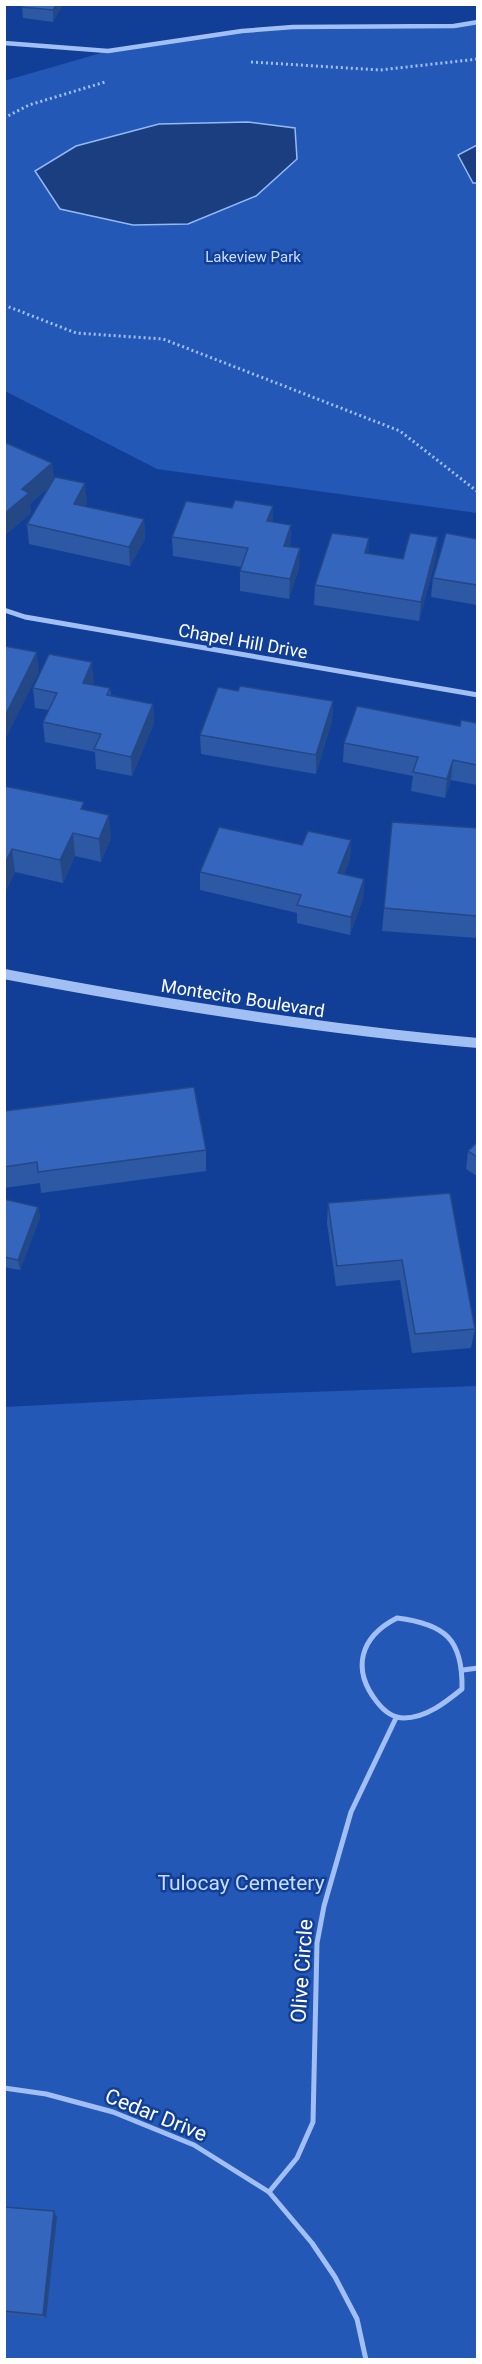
<svg xmlns="http://www.w3.org/2000/svg" width="482" height="2364" viewBox="0 0 482 2364" font-family="Roboto,sans-serif">
	<rect width="100%" height="100%" fill="#113f98"/>
	<g fill="#2358b7">
		<path d="M477,22V513L157,469L5,391L4,81L108,51L242,31L293,27L391,28Z"/>
		<path d="M477,1386V2359L5,2360V1407L254,1394Z"/>
	</g>
	<g fill="#1a3e80" stroke="#93b9f7" stroke-width="1.5">
		<path d="M248,122L295,128L297,159L256,196L188,224L133,225L60,209L35,171L76,146L159,124Z"/>
		<path d="M477,145V183H473L458,155Z"/>
	</g>
	<g fill="none" stroke-linecap="round" stroke-linejoin="round">
		<g stroke="#a2bff4" stroke-width="3" stroke-dasharray="2 3" stroke-linecap="butt">
			<path d="M251,62L380,70L478,59"/>
			<path d="M4,118L29,105L105,82"/>
			<path d="M4,305L76,333L163,339L400,431L478,492"/>
		</g>
		<g stroke="#a2bff4" stroke-width="5">
			<path d="M397,1618C445,1624 463,1639 462,1689C446,1702 426,1718 404,1718C392,1718 384,1711 377,1702C351,1669 360,1637 397,1618Z"/>
			<path d="M463,1670L478,1668"/>
			<path d="M4,2088L46,2094L113,2112L194,2145L269,2192L312,2243L335,2277L357,2319L366,2360"/>
			<path d="M269,2192L297,2158L313,2122L317,1943L324,1906L351,1812L396,1718"/>
		</g>
		<path stroke="#a2bff4" stroke-width="4.5" d="M4,43L108,51L242,31L293,27L454,26L478,22"/>
		<path stroke="#a2bff4" stroke-width="5" d="M4,610L25,617L478,695"/>
		<path stroke="#a2bff4" stroke-width="10" d="M4,974C162,1004 318,1029 478,1043"/>
	</g>
	<g fill="#2d58a3">
		<path d="M63,4L53,22L23,18L22,7Z"/>
		<path d="M4,442L52,463L54,480L87,503L85,507L144,519L145,539L130,566L29,544L27,524L49,487L30,504L31,513L4,536Z"/>
		<path d="M273,522L291,525L290,547L299,568L289,599L240,591V571L241,567L173,556L172,537Z"/>
		<path d="M369,538L368,554L403,559L436,557L419,621L314,605L315,585Z"/>
		<path d="M477,539V605L431,597L433,578Z"/>
		<path d="M94,682L92,685L110,688L111,695L153,704L154,723L132,776L96,769L95,752L45,742L43,722L49,710L35,708L33,688Z"/>
		<path d="M238,691L333,701L332,720L316,774L201,754L200,735Z"/>
		<path d="M477,723V785L451,780L445,798L411,791L413,776L343,762L344,743Z"/>
		<path d="M4,786L84,810L111,838L101,862L75,856L63,883L15,872L4,895Z"/>
		<path d="M392,822L477,828V938L382,931Z"/>
		<path d="M351,840L350,859L344,874L364,879L363,898L350,935L297,923V913L200,890V872L302,845Z"/>
		<path d="M4,1111L206,1150V1171L41,1193L40,1183L4,1188Z"/>
		<path d="M477,1142V1176L466,1169L468,1151Z"/>
		<path d="M450,1193L475,1329L471,1348L412,1353L400,1280L336,1286L327,1223L328,1203Z"/>
		<path d="M4,1199L38,1207L40,1217L20,1270L4,1267Z"/>
		<path d="M4,2207L57,2217L46,2319L4,2315Z"/>
	</g>
	<g fill="#244785">
		<path d="M56,4H63L53,22V10Z"/>
		<path d="M52,463L54,483L30,504L31,513L4,536V514L22,489Z"/>
		<path d="M85,483L87,503L75,524L74,504Z"/>
		<path d="M273,506V526L267,521Z"/>
		<path d="M144,519L145,539L130,566L129,547Z"/>
		<path d="M291,525L290,545L283,565L284,546Z"/>
		<path d="M438,537L436,557L419,621L421,602Z"/>
		<path d="M369,538L368,558L365,553Z"/>
		<path d="M300,548L299,568L289,599L290,579Z"/>
		<path d="M37,652L39,672L4,742V718Z"/>
		<path d="M92,662L94,682L85,702L83,683Z"/>
		<path d="M333,701L332,720L316,774V755Z"/>
		<path d="M153,704L154,723L132,776L131,757Z"/>
		<path d="M453,760L451,780L445,798L447,779Z"/>
		<path d="M109,815L111,838L101,862L99,839Z"/>
		<path d="M73,833L75,856L63,883L60,860Z"/>
		<path d="M351,840L350,859L337,892L338,873Z"/>
		<path d="M12,849L15,872L4,895V865Z"/>
		<path d="M364,879L363,898L350,935L351,917Z"/>
		<path d="M38,1207L40,1217L20,1270L18,1260Z"/>
		<path d="M54,2211L57,2217L46,2319L43,2315Z"/>
	</g>
	<g fill="#3466be" stroke="#244785" stroke-width="1.5">
		<path d="M23,4H56L53,10L22,7Z"/>
		<path d="M4,442L52,463L22,489L29,493L4,514Z"/>
		<path d="M55,477L85,483L74,504L144,519L129,547L27,524Z"/>
		<path d="M235,500L273,506L267,521L291,525L284,546L300,548L290,579L240,571L248,548L172,537L186,501L232,508Z"/>
		<path d="M332,533L369,538L365,553L403,559L410,533L438,537L421,602L315,585Z"/>
		<path d="M446,533L477,539V585L433,578Z"/>
		<path d="M4,646L37,652L4,718Z"/>
		<path d="M49,654L92,662L83,683L110,688L107,695L153,704L131,757L94,749L101,734L43,722L57,693L33,688Z"/>
		<path d="M240,686L333,701L316,755L200,735L218,687L238,691Z"/>
		<path d="M357,706L460,726L461,720L477,723V765L453,760L447,779L413,772L418,757L344,743Z"/>
		<path d="M4,786L84,802L81,809L109,815L99,839L73,833L60,860L12,849L4,865Z"/>
		<path d="M392,822L477,828V916L384,908Z"/>
		<path d="M219,827L302,845L308,831L351,840L338,873L364,879L351,917L297,905L301,895L200,872Z"/>
		<path d="M194,1087L206,1150L38,1172L37,1162L4,1167V1111Z"/>
		<path d="M477,1142V1157L468,1151Z"/>
		<path d="M450,1193L475,1329L415,1334L402,1260L337,1266L328,1203Z"/>
		<path d="M4,1199L38,1207L18,1260L4,1257Z"/>
		<path d="M4,2207L54,2211L43,2315L4,2311Z"/>
	</g>
	<g text-anchor="middle" dominant-baseline="central" stroke-width="5" stroke-linejoin="round" paint-order="stroke">
		<g font-size="15" fill="#caddfe" stroke="#113f98">
			<text x="253" y="257">Lakeview Park</text>
		</g>
		<g font-size="18" fill="#fff" stroke="#113f98">
			<text transform="translate(243 641) rotate(10)">Chapel Hill Drive</text>
			<text transform="translate(243 998) rotate(9)">Montecito Boulevard</text>
		</g>
		<g font-size="21" fill="#caddfe" stroke="#113f98">
			<text x="241" y="1883">Tulocay Cemetery</text>
		</g>
		<g font-size="21" fill="#fff" stroke="#113f98">
			<text transform="translate(302 1971) rotate(-86)">Olive Circle</text>
			<text transform="translate(156 2115) rotate(22)">Cedar Drive</text>
		</g>
	</g>
	<rect width="482" height="2364" fill="none" stroke="#ffffff" stroke-width="12"/>
</svg>
